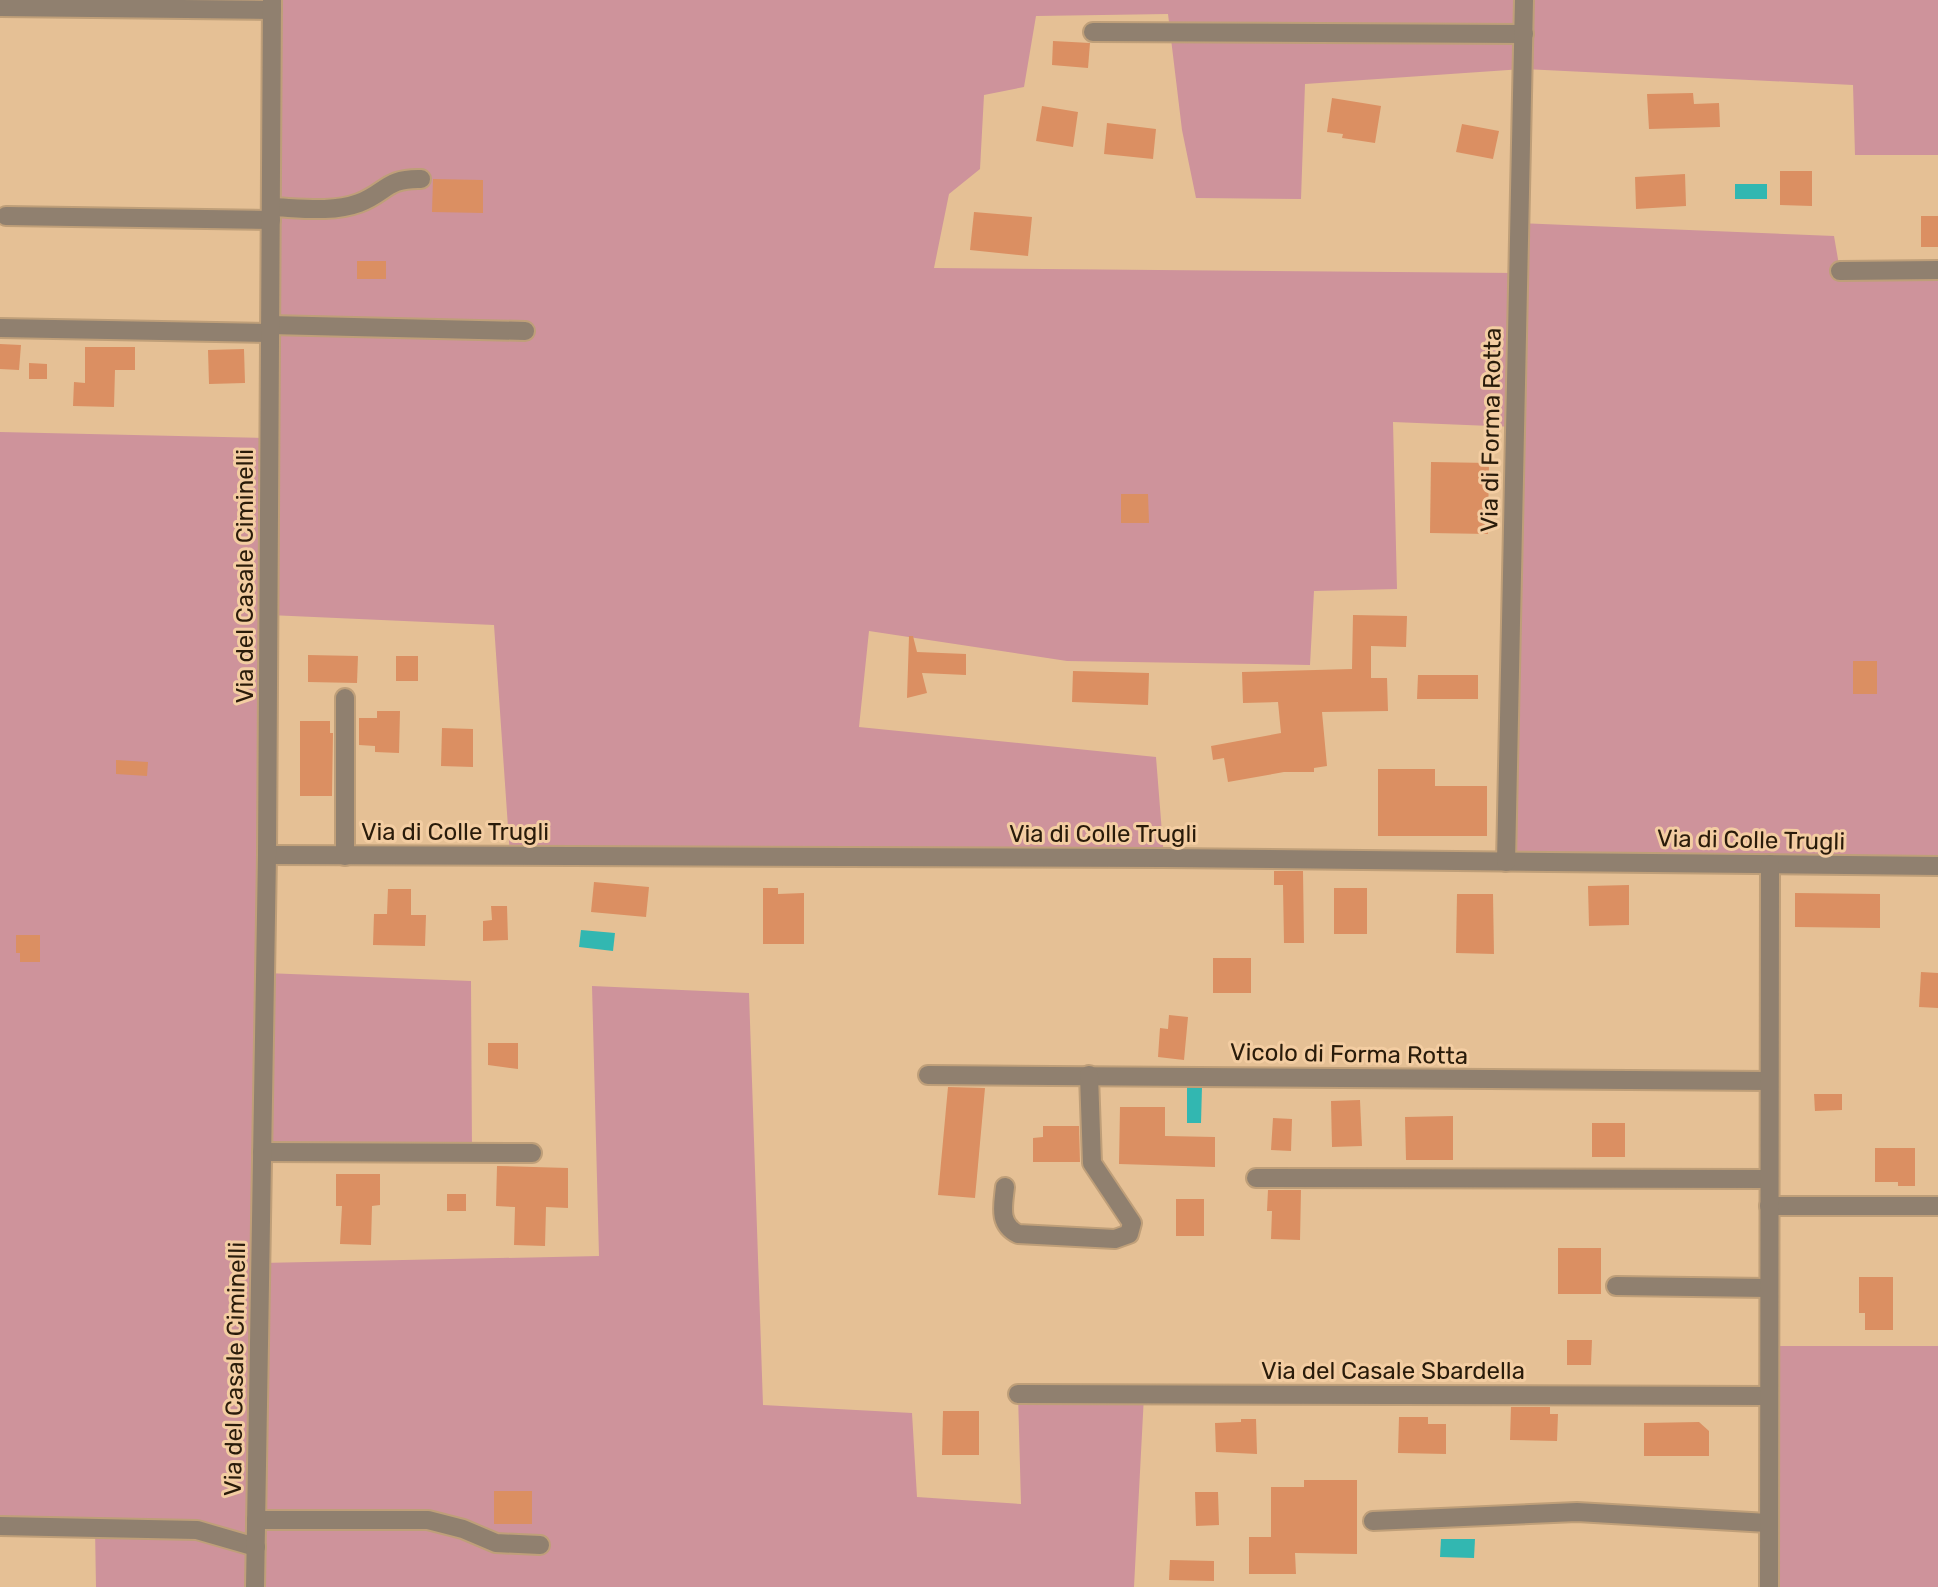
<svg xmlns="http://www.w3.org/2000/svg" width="1938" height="1587" viewBox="0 0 1938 1587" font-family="Rubik,sans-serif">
	<rect width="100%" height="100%" fill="#e5c095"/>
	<g fill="#ce939b">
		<path d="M272,0H1938V155H1855L1853,85L1523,69L1305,84L1301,199L1196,198L1182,130L1168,14L1036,16L1024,87L984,95L980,169L949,194L934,268L1518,273L1520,223L1834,236L1840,271L1938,270V866L1506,862L1515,427L1393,422L1397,589L1314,591L1310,665L1067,661L869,631L859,727L1156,757L1164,858L510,856L494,625L269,615L265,973L471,981L472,1153L263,1152L261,1263L599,1256L592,986L749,993L763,1405L912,1413L917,1497L1021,1504L1018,1394L1144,1395L1134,1587H96L95,1528L0,1526V432L269,438Z"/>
		<path d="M1768,1346H1938V1587H1769Z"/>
	</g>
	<g fill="#32b7b1">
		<rect x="1735" y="184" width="32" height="15"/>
		<path d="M581,930L615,933L613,951L579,947Z"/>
		<path d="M1187,1087H1202L1201,1123H1187Z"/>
		<path d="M1441,1539H1475L1474,1558L1440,1557Z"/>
	</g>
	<g fill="#db8f62">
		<path d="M1053,41L1090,43L1088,68L1052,65Z"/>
		<path d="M1693,93L1694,104L1719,103L1720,127L1649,129L1647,94Z"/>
		<path d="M1332,98L1381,106L1375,143L1342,138L1343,134L1327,132Z"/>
		<path d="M1042,106L1078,112L1073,147L1036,141Z"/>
		<path d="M1107,123L1156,129L1153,159L1104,154Z"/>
		<path d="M1462,124L1499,131L1493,159L1456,152Z"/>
		<path d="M1780,171H1812V206L1780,205Z"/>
		<path d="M1685,174L1686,206L1636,209L1635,177Z"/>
		<path d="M433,179L483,180V213L432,212Z"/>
		<path d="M974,212L1032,217L1028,256L970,250Z"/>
		<rect x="1921" y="216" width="17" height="31"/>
		<rect x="357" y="261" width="29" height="18"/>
		<path d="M0,344L21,345L19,370L0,369Z"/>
		<path d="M85,347H135V370H115L114,407L73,406L74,382L85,383Z"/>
		<path d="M244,349L245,383L209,384L208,350Z"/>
		<path d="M29,363L47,364V379H29Z"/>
		<path d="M1431,462L1489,463L1488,534L1430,533Z"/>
		<path d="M1121,494H1148L1149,523H1121Z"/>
		<path d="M1353,615L1407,616L1406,647L1371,646V678H1387L1388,711L1322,712L1327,766L1314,768V772H1284L1228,782L1224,758L1213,760L1211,746L1281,733L1278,702L1243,703L1242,672L1352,669Z"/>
		<path d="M909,636H913L917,652L966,654V675L922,673L927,693L907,698Z"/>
		<path d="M308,655L358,656L357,683L308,682Z"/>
		<rect x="396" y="656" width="22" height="25"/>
		<rect x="1853" y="661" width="24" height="33"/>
		<path d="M1073,671L1149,673L1148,705L1072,702Z"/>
		<path d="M1418,675H1478V699H1417Z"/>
		<path d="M377,711H400L399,753L375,752V746L359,745V718H377Z"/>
		<path d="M300,721H330V733H333L332,796H300Z"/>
		<path d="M442,728L473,729V767L441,766Z"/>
		<path d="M116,760L148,762L147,776L116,774Z"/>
		<path d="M1378,769H1435V786H1487V836H1378Z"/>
		<path d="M1274,871H1303L1304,943H1284L1283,885H1274Z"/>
		<path d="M594,882L649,887L646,917L591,912Z"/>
		<path d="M1629,885V925L1589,926L1588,886Z"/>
		<path d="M763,888H778V894L804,893V944H763Z"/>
		<rect x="1334" y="888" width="33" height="46"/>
		<path d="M388,889H411V915H426L425,946L373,945L374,914H387Z"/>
		<path d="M1795,893L1880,894V928L1795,927Z"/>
		<path d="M1457,894H1493L1494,954L1456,953Z"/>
		<path d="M491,906H507L508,940L483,941V921L492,920Z"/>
		<path d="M16,935H40V962H20V953H16Z"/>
		<rect x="1213" y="958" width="38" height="35"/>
		<path d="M1921,972L1938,973V1008L1919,1007Z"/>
		<path d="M1169,1015L1188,1017L1184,1060L1158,1057L1160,1028L1168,1029Z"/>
		<path d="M488,1043H518V1069L488,1065Z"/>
		<path d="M948,1087L985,1088L975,1198L938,1195Z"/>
		<path d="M1814,1094H1842V1110L1815,1111Z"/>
		<path d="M1360,1100L1362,1146L1332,1147L1331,1101Z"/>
		<path d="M1120,1107H1165V1136L1215,1137V1167L1119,1164Z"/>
		<path d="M1453,1116V1160H1406L1405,1117Z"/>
		<path d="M1273,1118L1292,1119L1291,1151L1271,1150Z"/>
		<rect x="1592" y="1123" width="33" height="34"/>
		<path d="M1043,1126H1079L1080,1162H1033V1138L1043,1137Z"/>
		<path d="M1875,1148H1915V1186H1898V1182H1875Z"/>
		<path d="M497,1166L568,1168V1208L546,1207L545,1246L514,1245L515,1207L496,1206Z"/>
		<path d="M336,1174H380V1205L372,1206L371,1245L340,1244L342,1206H336Z"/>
		<path d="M1268,1190H1301L1300,1240L1271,1239L1272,1211H1267Z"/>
		<rect x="447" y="1194" width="19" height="17"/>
		<rect x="1176" y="1199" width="28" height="37"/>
		<rect x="1558" y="1248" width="43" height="46"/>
		<path d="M1859,1277H1893V1330H1865V1313H1859Z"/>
		<path d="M1567,1340H1592L1591,1365H1567Z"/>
		<path d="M1511,1407H1550V1414H1558L1557,1441L1510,1440Z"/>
		<path d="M943,1411H979V1455H942Z"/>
		<path d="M1399,1417H1428V1424H1446V1454L1398,1453Z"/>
		<path d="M1241,1419H1256L1257,1454L1216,1452L1215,1423L1241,1422Z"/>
		<path d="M1699,1422L1709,1431V1456H1644V1423Z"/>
		<path d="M1304,1480H1357V1554L1295,1553L1296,1574H1249V1537H1271V1487H1304Z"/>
		<rect x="494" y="1491" width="38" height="33"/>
		<path d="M1195,1492H1218L1219,1525L1196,1526Z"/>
		<path d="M1170,1560L1214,1561V1581L1169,1580Z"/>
	</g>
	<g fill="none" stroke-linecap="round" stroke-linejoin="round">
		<g stroke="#bf9f79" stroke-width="22">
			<g id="minor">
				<path d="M0,7L272,10"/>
				<path d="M1093,32L1524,34"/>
				<path d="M271,207C299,208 332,213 359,203C386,193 386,178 421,179"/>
				<path d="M6,216L271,220"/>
				<path d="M1840,271L1938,270"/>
				<path d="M270,325L525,331"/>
				<path d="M0,328L270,333"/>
				<path d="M267,855L1164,858L1938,866"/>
				<path d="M345,856V698"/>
				<path d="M1506,862L1524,0"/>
				<path d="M928,1075L1769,1081"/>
				<path d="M262,1152L532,1153"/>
				<path d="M1256,1178L1769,1179"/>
				<path d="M1005,1187C1003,1206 998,1224 1018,1234L1115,1239L1129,1234L1132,1223L1092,1163L1089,1075"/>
				<path d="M1769,1206H1938"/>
				<path d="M1616,1286L1768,1288"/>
				<path d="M1018,1394L1768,1396"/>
				<path d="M256,1520H428L463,1529L496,1543L540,1545"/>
				<path d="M1373,1521L1577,1512L1768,1523"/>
				<path d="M0,1526L197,1530L256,1547"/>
				<path d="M255,1587L267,855L272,0"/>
				<path d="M1769,1587L1770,864"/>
			</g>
		</g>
		<use href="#minor" stroke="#90806f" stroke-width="18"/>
	</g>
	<g text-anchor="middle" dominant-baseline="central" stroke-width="6" stroke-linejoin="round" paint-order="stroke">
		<g font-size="24" fill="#291b0a" stroke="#f3cda2">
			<text transform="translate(1491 430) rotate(-89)">Via di Forma Rotta</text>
			<text transform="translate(245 576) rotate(-90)">Via del Casale Ciminelli</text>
			<text x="455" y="832">Via di Colle Trugli</text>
			<text x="1103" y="834">Via di Colle Trugli</text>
			<text transform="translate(1751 840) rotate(1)">Via di Colle Trugli</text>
			<text transform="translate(1349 1054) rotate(1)">Vicolo di Forma Rotta</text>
			<text transform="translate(235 1369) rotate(-89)">Via del Casale Ciminelli</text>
			<text x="1393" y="1371">Via del Casale Sbardella</text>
		</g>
	</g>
</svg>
